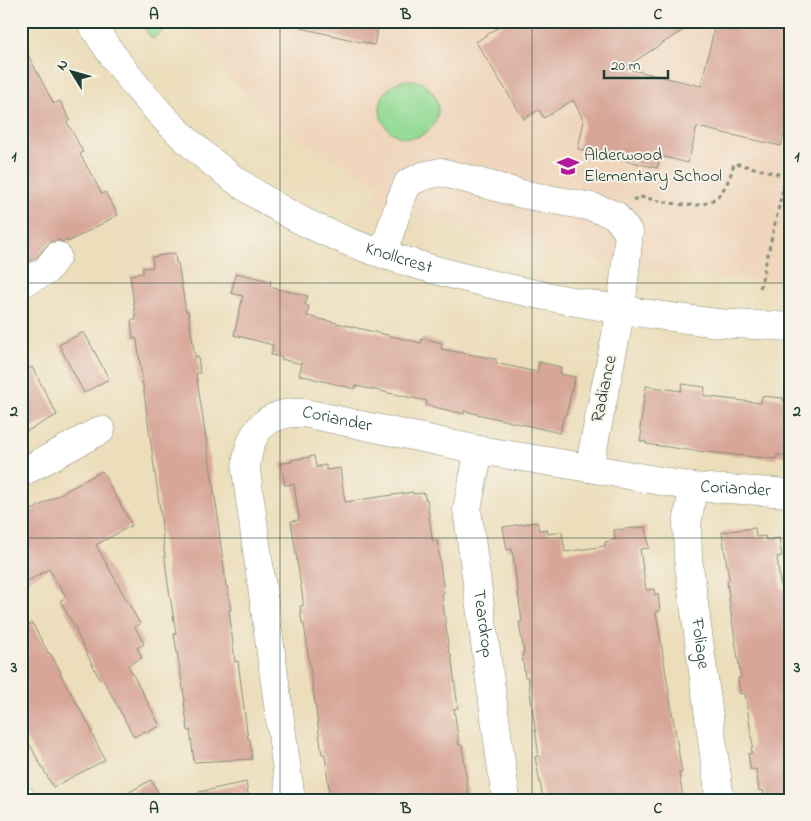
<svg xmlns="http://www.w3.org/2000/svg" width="811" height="821" viewBox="0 0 811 821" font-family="'Indie Flower',sans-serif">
	<rect width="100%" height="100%" fill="#f7f3e8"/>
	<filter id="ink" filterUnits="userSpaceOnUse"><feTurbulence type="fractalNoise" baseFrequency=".02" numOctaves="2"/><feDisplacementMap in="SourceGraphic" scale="10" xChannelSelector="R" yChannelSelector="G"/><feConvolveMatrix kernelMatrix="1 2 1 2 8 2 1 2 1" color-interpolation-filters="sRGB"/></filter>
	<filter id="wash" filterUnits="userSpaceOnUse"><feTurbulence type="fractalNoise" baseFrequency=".0096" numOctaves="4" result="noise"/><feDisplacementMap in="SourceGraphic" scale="20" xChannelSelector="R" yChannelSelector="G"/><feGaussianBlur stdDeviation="1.12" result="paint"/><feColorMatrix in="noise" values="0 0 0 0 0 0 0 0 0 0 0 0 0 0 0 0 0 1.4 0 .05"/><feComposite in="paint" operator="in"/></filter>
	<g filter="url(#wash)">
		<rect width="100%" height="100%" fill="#ecdebb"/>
		<path fill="#efd6bc" d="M190,21H790V282L748,281L663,272L575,257L522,246L429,221L372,204L380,185L312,147L267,119L230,79Z"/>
		<g fill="#94db96" stroke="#5a8c65">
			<path d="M139,21H170L172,25L152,39Z"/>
			<circle cx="409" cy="109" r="29"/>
		</g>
		<g id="blocks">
			<g fill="#d7a698">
				<path d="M302,21H379L374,45L301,28Z"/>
				<path d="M508,21H697L624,68L701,86L716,21H777L790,24V136L784,135L781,146L697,127L688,163L660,156L657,168L578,149L584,121L573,100L544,118L539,110L524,119L476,42Z"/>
				<path d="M21,42L54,104L60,101L70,120L67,122L83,152L80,154L102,194L105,192L118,215L68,242L67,240L63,242L58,240L50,242L37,257L21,266Z"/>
				<path d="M175,253L176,263H178L186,312L188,311L195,357L198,356L200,373H196L219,523H218L226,586L227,585L231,610H229L235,662L238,661L248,739H250L252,759L194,762L190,730L188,731L184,702L185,701L174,634L176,633L167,577L160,510L137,341L136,338L133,339L131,320H136L130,275L143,273V268L153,267L152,257Z"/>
				<path d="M236,273L271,281L270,287L308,296L305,305L309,306L307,316L421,343L422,338L442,343L441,349L496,359V363L537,372L539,362L561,367L560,374L575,377L566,415H564L560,433L464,411V414L426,405L427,401L356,386L355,389L299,375L302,364L281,359L282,357L271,355L273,345L234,335L243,296L231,293Z"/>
				<path d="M84,332L109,379L84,393L59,345Z"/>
				<path d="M32,367L57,415L27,431L21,420V373Z"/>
				<path d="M682,384L705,387L704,396L718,398L761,403L762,396L783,398V401H790L789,456L777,455L776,459L734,455L688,450L646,444V442L640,441L642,430L640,429L646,386L681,391Z"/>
				<path d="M314,456L316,467L326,465V470L340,468L345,502L413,492V494L424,493L425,499H427L432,538L433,541L437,540L444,593H442L449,654H451L458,708L454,709L459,745H462L469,800H330L325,754H322L304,624H302L300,606H303V600L291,521L299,520L294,484L285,485L281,463L292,462L291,460Z"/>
				<path d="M102,471L132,525L96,545L140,624L135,627L144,644L137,648L142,658L128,665L160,726L146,733L145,731L134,737L103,679L100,680L76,632L77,631L60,601L66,597L49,569L21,585V516Z"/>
				<path d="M537,522L539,530L547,529L548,534L562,532L565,552L605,546V542L615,540L614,530L646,527L649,548L640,549L646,590L654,589L655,595L658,594L660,611L656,612L682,773H679L683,798L668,800H551L550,797L543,798L535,757L538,756V750L528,677H525L522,654L524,653L519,622H522L512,549L507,550L503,527Z"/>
				<path d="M755,528L756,537L765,536L766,540L779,538L782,556L777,557L781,589L790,588V800H765L763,790L759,791L756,769L751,770L748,754L752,753L751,747H753L745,693L740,694L738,678H741L730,607L727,581L729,580L722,532Z"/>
				<path d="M32,623L49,654L50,653L61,672L60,673L92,731L91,732L105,760L53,787L21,729V630Z"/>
				<path d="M151,780L162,800H115Z"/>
				<path d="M246,782L249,800H200L199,792Z"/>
			</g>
		</g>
	</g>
	<g filter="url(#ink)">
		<use href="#blocks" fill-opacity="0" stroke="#868e78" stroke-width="1"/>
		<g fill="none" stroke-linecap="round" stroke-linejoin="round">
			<g stroke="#868e78" stroke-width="29">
				<g id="minor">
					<path id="s1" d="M90,21C139,101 206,168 289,214C342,243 400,261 458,276C543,298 630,313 718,323C742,325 766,325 790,327"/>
					<path d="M383,254L401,199L408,183L423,176L441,172L522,194L592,207L615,215L629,233L621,310L589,468"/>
					<path d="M21,284L46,271L57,256"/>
					<path id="s2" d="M479,450L467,509L506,800"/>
					<path d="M21,473L101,430"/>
					<path id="s3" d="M693,487L687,525L688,558L720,800"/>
					<path d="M21,799L22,800"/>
					<path id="s4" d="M291,800L246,470C248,433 264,411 304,413L479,450L589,468L693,487L790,493"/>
				</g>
			</g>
			<g stroke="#868e78" stroke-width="3" stroke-dasharray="4 4" stroke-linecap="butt">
				<path d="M633,200L640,197C686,205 720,221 734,163L790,177"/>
				<path d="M760,288L786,176"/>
			</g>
			<use href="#minor" stroke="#fff" stroke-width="28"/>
		</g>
	</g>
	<path fill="none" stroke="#1f3d34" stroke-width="1" stroke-opacity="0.55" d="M280,21V800M532,21V800M21,283H790M21,538H790"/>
	<defs>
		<g id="school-bare" transform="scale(1.725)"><path d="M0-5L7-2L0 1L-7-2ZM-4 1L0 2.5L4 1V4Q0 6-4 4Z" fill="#b5179e" stroke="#f7f3e8" stroke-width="2.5" paint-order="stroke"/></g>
	</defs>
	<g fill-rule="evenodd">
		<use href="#school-bare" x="568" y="166"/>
	</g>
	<g text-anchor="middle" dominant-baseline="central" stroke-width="4" stroke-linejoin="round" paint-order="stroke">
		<g font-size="18" fill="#1f3d34" stroke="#f7f3e8" text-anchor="start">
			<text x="584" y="156">Alderwood<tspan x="584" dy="21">Elementary School</tspan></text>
		</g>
		<g font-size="18" fill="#1f3d34" stroke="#f7f3e8">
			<text stroke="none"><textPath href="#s1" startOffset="399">Knollcrest</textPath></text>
			<text transform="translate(605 389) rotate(-78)">Radiance</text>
			<text stroke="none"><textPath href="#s4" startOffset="460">Coriander</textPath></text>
			<text stroke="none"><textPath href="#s4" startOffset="865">Coriander</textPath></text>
			<text stroke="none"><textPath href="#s2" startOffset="176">Teardrop</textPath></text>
			<text stroke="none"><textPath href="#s3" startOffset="158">Foliage</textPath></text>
		</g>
	</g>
	<rect width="811" height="821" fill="none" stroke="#f7f3e8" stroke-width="55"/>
	<g transform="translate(72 72) rotate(307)" stroke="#f7f3e8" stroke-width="4" paint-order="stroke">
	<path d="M0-4L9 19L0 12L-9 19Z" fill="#1f3d34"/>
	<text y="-8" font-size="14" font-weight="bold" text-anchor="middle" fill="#1f3d34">N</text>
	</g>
	<path d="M604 70v8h64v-8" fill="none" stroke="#1f3d34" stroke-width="2.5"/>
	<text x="611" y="70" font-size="15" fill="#1f3d34" stroke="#f7f3e8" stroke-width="4" paint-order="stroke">20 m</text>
	<rect x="28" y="28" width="756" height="766" fill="none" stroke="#1f3d34" stroke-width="2"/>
	<g font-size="16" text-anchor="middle" font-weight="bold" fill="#1f3d34">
		<text x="154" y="19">A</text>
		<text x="406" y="19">B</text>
		<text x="658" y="19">C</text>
		<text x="14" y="161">1</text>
		<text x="797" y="161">1</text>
		<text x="14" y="416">2</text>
		<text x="797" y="416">2</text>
		<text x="14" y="672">3</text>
		<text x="797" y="672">3</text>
		<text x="154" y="813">A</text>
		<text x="406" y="813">B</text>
		<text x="658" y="813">C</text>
	</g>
</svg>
